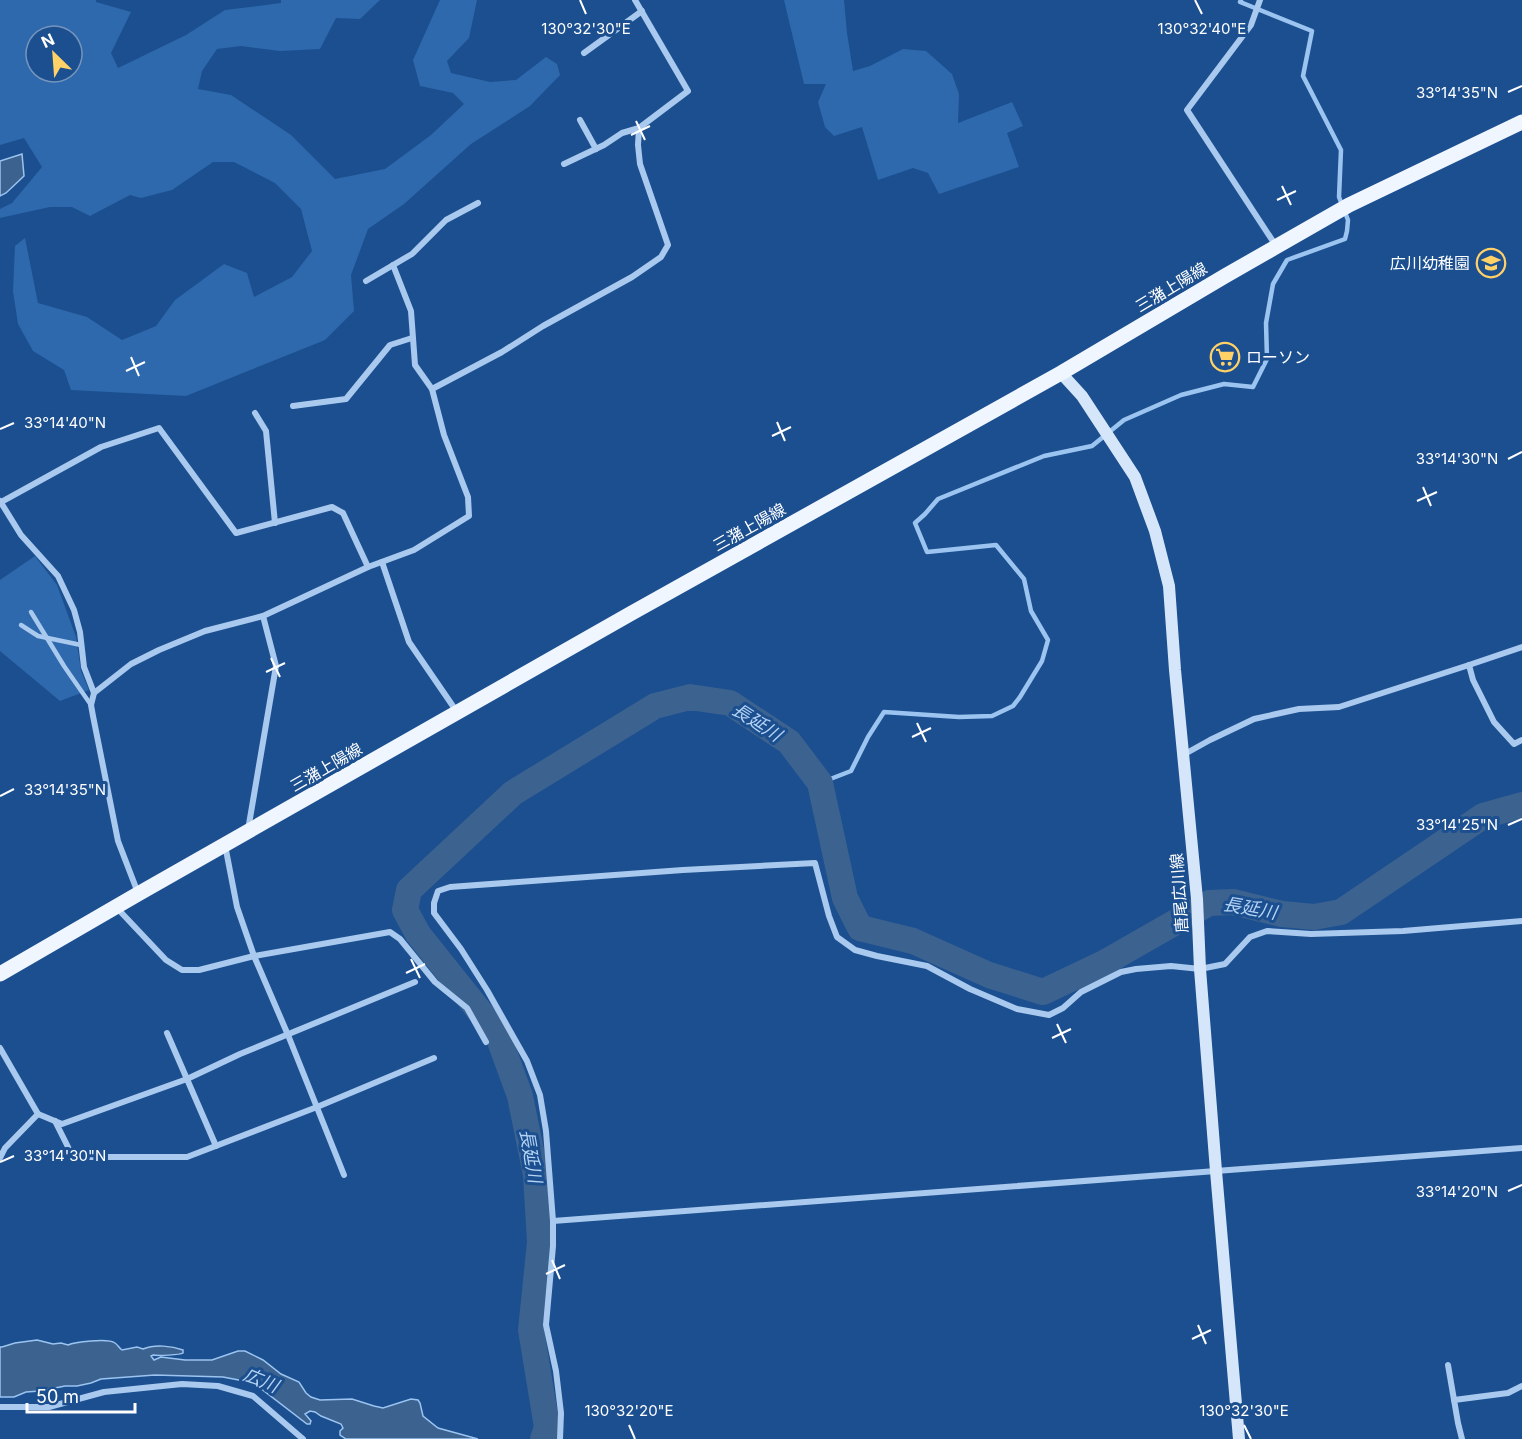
<svg xmlns="http://www.w3.org/2000/svg" width="1522" height="1439" viewBox="0 0 1522 1439" font-family="Inter,'Noto Sans JP',sans-serif">
	<rect width="100%" height="100%" fill="#1b4f8f"/>
	<g fill="#2e69ad" fill-rule="evenodd">
		<path d="M0,0H96V2L131,12L111,53L118,68L186,35L225,10L281,3V0H380L360,19L336,18L320,49L280,51L241,46L217,49L202,71L198,89L231,95L291,135L335,179L385,169L431,135L464,104L453,93L420,86L413,60L440,0H477L469,38L447,61L451,73L490,82L516,80L546,57L557,64L560,75L530,106L471,144L404,204L368,229L351,275L354,311L325,340L186,396L71,390L64,370L33,351L18,324L13,291L15,246L25,238L38,303L87,317L122,340L156,326L175,300L224,264L247,273L254,297L292,277L312,251L301,209L275,183L234,162H213L172,190L141,198L130,195L90,216L72,207H50L0,218V209L12,203L42,167L24,138L0,145ZM36,36H72V72H36Z"/>
		<path d="M784,0H844L847,33L853,71L870,66L903,49L926,51L952,74L959,94L958,123L1012,102L1023,126L1007,133L1019,167L939,194L928,173L913,168L878,180L862,127L834,136L825,127L818,102L826,84H804Z"/>
		<path d="M35,556L57,585L76,637L81,671L89,690L60,701L0,651V580Z"/>
	</g>
	<g fill="#3c6290" stroke="#9cc4f0" stroke-width="1.5">
		<path d="M22,154L24,176L6,193L0,196V161Z"/>
		<path d="M37,1340L53,1344L61,1343L68,1345C74,1342 108,1338 115,1343C118,1345 119,1348 122,1350L137,1347L143,1349C155,1344 172,1346 183,1350V1353C180,1355 158,1356 153,1355L151,1356L154,1360L161,1357L185,1360H212L238,1351H245L263,1360L281,1374L299,1382L306,1393L311,1397L320,1400L352,1399L374,1406L383,1408L411,1399L418,1400L420,1403L423,1416L438,1428L478,1439H346L340,1435V1431L343,1428L341,1424L321,1416L315,1412L310,1411L305,1414L311,1421L310,1424H307L260,1388L244,1381L223,1377L155,1375L101,1379L91,1383L77,1386H65L40,1391L26,1392L14,1397H0V1347H2L15,1343Z"/>
	</g>
	<g fill="none" stroke-linecap="round" stroke-linejoin="round">
		<path stroke="#9cc4f0" stroke-width="4.5" d="M820,783L851,771L868,737L884,712L959,717L992,716L1013,706L1020,697L1042,661L1048,640L1031,611L1024,579L996,545L927,552L915,523L925,514L938,499L1044,456L1092,446L1124,420L1181,395L1224,384L1253,387L1267,359L1266,323L1273,284L1287,260L1345,239L1347,231L1348,220L1339,197L1341,150L1303,76L1312,31L1240,2L1241,0"/>
		<path stroke="#3c6290" stroke-width="26" d="M543,1439L547,1427L531,1330L540,1242L536,1175L520,1096L497,1033L418,934L405,910L409,890L513,793L655,706L690,697L730,703L789,742L820,783L845,898L860,928L913,941L989,975L1043,992L1104,963L1209,903L1233,902L1282,914L1314,917L1341,912L1483,816L1522,805"/>
		<g stroke="#a9c9ee" stroke-width="4.5">
			<path d="M31,612L64,666L91,705"/>
			<path d="M21,625L38,636L81,645"/>
		</g>
		<g stroke="#a9c9ee" stroke-width="6">
			<path d="M1260,0L1251,25L1187,110L1276,246"/>
			<path d="M584,53L642,11"/>
			<path d="M580,120L596,149"/>
			<path d="M564,164L604,145L622,133L639,128"/>
			<path d="M366,281L412,254L446,220L478,203"/>
			<path d="M432,389L502,352L543,326L632,277L661,257L668,245L640,164L638,145L639,128L688,91L635,0"/>
			<path d="M293,406L346,399L390,345L412,338"/>
			<path d="M255,413L266,431L275,523"/>
			<path d="M0,501L21,535L58,576L74,610L80,632L84,667L94,693"/>
			<path d="M1,502L101,447L159,428L236,533L332,507L343,513L368,567"/>
			<path d="M382,562L409,642L457,712"/>
			<path d="M1469,665L1473,680L1494,722L1514,744L1522,740"/>
			<path d="M1183,755L1210,740L1254,719L1299,709L1339,707L1469,665L1522,647"/>
			<path d="M248,830L276,666L263,616"/>
			<path d="M225,845L237,907L254,956L288,1035L344,1175"/>
			<path d="M138,893L118,841L93,716L91,705L94,693L131,664L159,650L205,631L263,616L368,567L414,550L469,516L468,497L444,435L432,389L415,365L411,311L393,265"/>
			<path d="M116,907L166,960L182,970H199L254,956L390,932L400,939L435,982L467,1008L486,1042"/>
			<path d="M167,1033L216,1146"/>
			<path d="M0,1048L38,1114L5,1148L0,1158"/>
			<path d="M38,1114L62,1124L187,1079L240,1054L415,982"/>
			<path d="M55,1121L73,1157H187L317,1107L434,1058"/>
			<path d="M553,1221L1522,1148"/>
			<path d="M1448,1365L1458,1423L1462,1439"/>
			<path d="M1454,1400L1508,1393L1522,1386"/>
			<path d="M0,1407H49L104,1392L182,1384L218,1386L253,1396L303,1439"/>
			<path d="M560,1439L561,1413L556,1371L546,1325L553,1246V1221L546,1131L540,1095L527,1061L487,990L461,949L434,913V903L438,891L450,887L683,870L815,863L829,916L837,937L855,950L877,956L927,966L970,989L1017,1009L1049,1015L1063,1008L1081,992L1121,972L1136,969L1171,966L1200,969L1225,964L1250,937L1267,931L1311,934L1403,931L1522,921"/>
		</g>
		<path stroke="#d6e6fa" stroke-width="12" d="M1061,373L1082,396L1135,477L1155,531L1169,586L1175,670L1197,899L1200,969L1216,1171L1239,1439"/>
		<path stroke="#f0f6ff" stroke-width="15" d="M0,974L138,894L630,614L1061,373L1225,276L1349,205L1522,122"/>
	</g>
	<path fill="none" stroke="#fff" stroke-width="2" d="M580,0L586,14M1195,0L1202,14M1508,92L1522,86M636,121L645,140M631,135L650,126M1282,186L1291,205M1277,200L1296,191M131,357L139,376M126,371L145,362M777,422L785,441M0,429L14,423M772,436L791,427M1508,459L1522,452M1423,487L1431,506M1417,501L1437,492M271,658L280,677M266,672L285,663M917,723L926,742M912,737L931,728M0,796L14,789M1508,825L1522,819M411,959L420,978M406,973L425,964M1057,1024L1066,1043M1052,1038L1071,1029M0,1162L14,1156M1508,1191L1522,1185M552,1260L560,1279M546,1274L565,1265M1198,1325L1206,1344M1192,1339L1211,1330M629,1425L635,1439M1244,1425L1251,1439"/>
	<defs>
		<g id="school-ring" transform="scale(1.5)"><circle r="9.5" fill="#1b4f8f" stroke="#ffd166" stroke-width="1.5"/><path d="M0-5L7-2L0 1L-7-2ZM-4 1L0 2.5L4 1V4Q0 6-4 4Z" fill="#ffd166"/></g>
		<g id="supermarket-ring" transform="scale(1.5)"><circle r="9.5" fill="#1b4f8f" stroke="#ffd166" stroke-width="1.5"/><path d="M-6-5.5h2.5l.6 2H6L4.5 2H-2.5L-4.4-4H-6ZM-1.5 3.2a1.3 1.3 0 1 0 .1 0ZM3 3.2a1.3 1.3 0 1 0 .1 0Z" fill="#ffd166"/></g>
	</defs>
	<g fill-rule="evenodd">
		<use href="#school-ring" x="1491" y="263"/>
		<use href="#supermarket-ring" x="1225" y="357"/>
	</g>
	<g text-anchor="middle" dominant-baseline="central" stroke-width="6" stroke-linejoin="round" paint-order="stroke">
		<g font-size="16" fill="#fff" stroke="#1b4f8f" text-anchor="end">
			<text x="1470" y="263">広川幼稚園</text>
			<text x="1246" y="357" text-anchor="start">ローソン</text>
		</g>
		<g font-size="16" fill="#fff" stroke="#1b4f8f">
			<text transform="translate(1171 287) rotate(-31)">三潴上陽線</text>
			<text transform="translate(749 527) rotate(-29)">三潴上陽線</text>
			<text transform="translate(326 767) rotate(-30)">三潴上陽線</text>
			<text transform="translate(1179 893) rotate(-94)">唐尾広川線</text>
		</g>
		<g font-size="18" font-style="italic" fill="#b5d3f5" stroke="#1b4f8f">
			<text transform="translate(757 722) rotate(33)">長延川</text>
			<text transform="translate(1250 908) rotate(10)">長延川</text>
			<text transform="translate(531 1156) rotate(80)">長延川</text>
			<text transform="translate(261 1380) rotate(22)">広川</text>
		</g>
	</g>
	<g font-size="15" text-anchor="middle" fill="#fff" stroke="#1b4f8f" stroke-width="6" stroke-linejoin="round" paint-order="stroke">
		<text x="586" y="34">130°32'30"E</text>
		<text x="1202" y="34">130°32'40"E</text>
		<text x="1457" y="98">33°14'35"N</text>
		<text x="65" y="428">33°14'40"N</text>
		<text x="1457" y="464">33°14'30"N</text>
		<text x="65" y="795">33°14'35"N</text>
		<text x="1457" y="830">33°14'25"N</text>
		<text x="65" y="1161">33°14'30"N</text>
		<text x="1457" y="1197">33°14'20"N</text>
		<text x="629" y="1416">130°32'20"E</text>
		<text x="1244" y="1416">130°32'30"E</text>
	</g>
	<g transform="translate(54 54) rotate(335)"><circle r="28" fill="#1b4f8f" stroke="#7695bc" stroke-width="1.5"/>
	<path d="M0-4.5L10 22L0 15L-10 22Z" fill="#ffd166"/>
	<text y="-9" font-size="16" font-weight="bold" text-anchor="middle" fill="#ffffff">N</text>
	</g>
	<path d="M27 1403v9h108v-9" fill="none" stroke="#ffffff" stroke-width="3"/>
	<text x="36" y="1403" font-size="18" fill="#ffffff" stroke="#1b4f8f" stroke-width="4.5" paint-order="stroke">50 m</text>
</svg>
